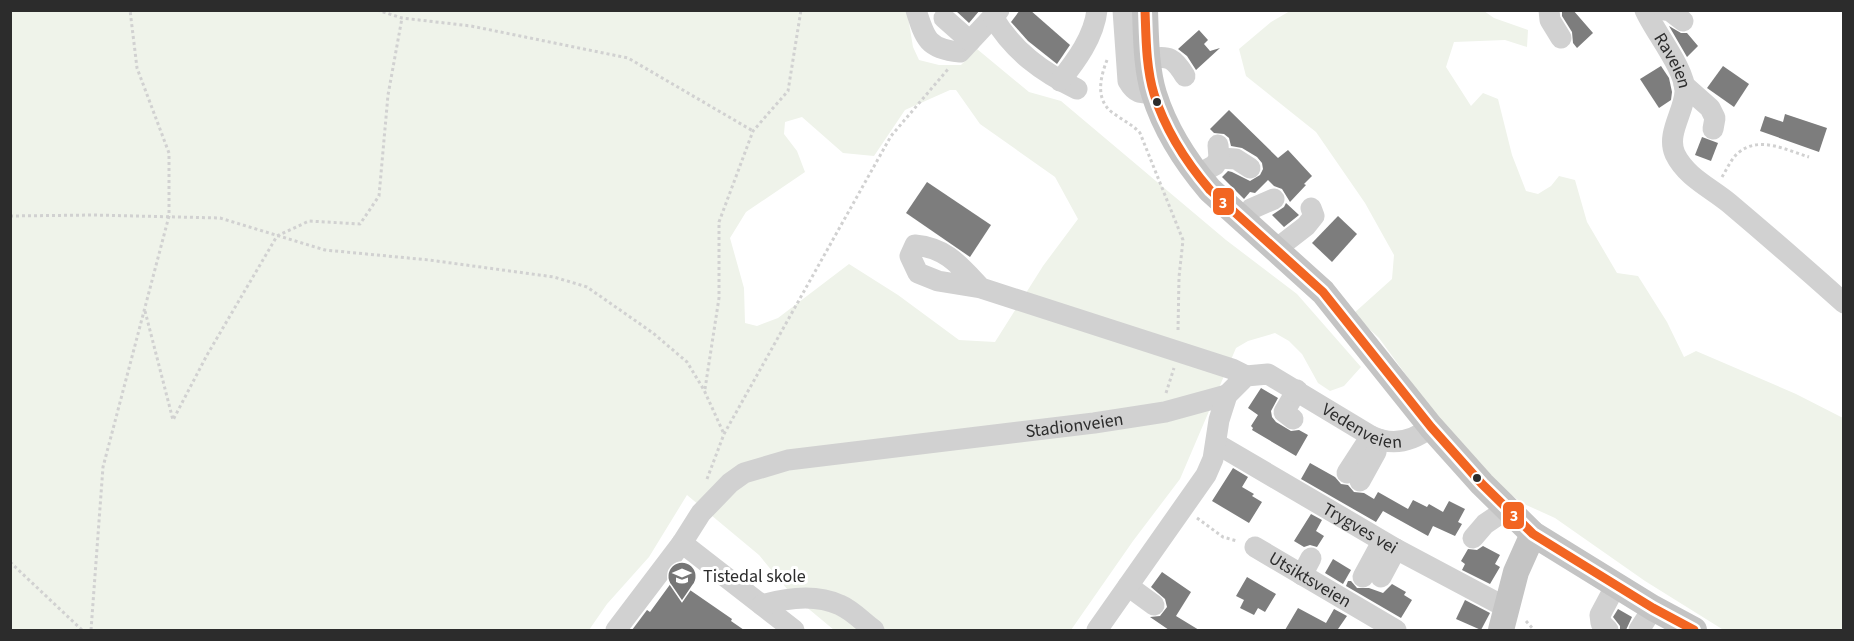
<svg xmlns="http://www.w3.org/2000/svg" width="1854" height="641" viewBox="0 0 1854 641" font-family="'Source Sans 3',sans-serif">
	<rect width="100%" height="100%" fill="#fff"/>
	<g fill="#eff3ea" fill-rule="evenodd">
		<path d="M10,11H907L913,47L919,60L939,65H961L977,49L1029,92L1061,101L1226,240L1297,294L1361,367L1344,386L1330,391L1318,383L1302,354L1289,341L1275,333L1248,341L1236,348L1180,479L1133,541L1071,630H834L792,595L759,555L687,495L649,557L607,604L589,630H11ZM950,90H956L980,124L1055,177L1078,219L1043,266L995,342L959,340L898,295L849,264L778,318L757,326L745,323L744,288L730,238L746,212L805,172L797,151L784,134L785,122L802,117L843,153L874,156L905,110Z"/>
		<path d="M1290,11H1484L1494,18L1528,30L1527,47L1505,40L1454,42L1446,67L1471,106L1483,93L1498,99L1512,155L1526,191L1538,194L1551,186L1559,176L1575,180L1587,222L1617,273L1638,276L1667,322L1684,357L1696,351L1796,394L1843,418V630H1727L1722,629L1645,581L1555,518L1522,503L1486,476L1436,416L1379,338L1353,314L1392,279L1394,255L1365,203L1316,132L1246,76L1239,49L1271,22Z"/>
	</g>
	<g fill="#7d7d7d">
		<path d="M955,10H980L969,23Z"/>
		<path d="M1020,10H1030L1070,45L1057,64L1028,41L1011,22Z"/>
		<path d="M1562,10H1573L1593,33L1577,48L1573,43L1572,32L1562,16Z"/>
		<path d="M1669,26L1681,33H1687L1698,46L1687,57Z"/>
		<path d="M1199,30L1208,40L1204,44L1210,51L1220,48L1196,70L1187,56L1178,49Z"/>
		<path d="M1661,66L1669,78L1672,92L1671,100L1659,108L1640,79Z"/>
		<path d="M1723,66L1749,84L1734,107L1707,88Z"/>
		<path d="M1229,110L1278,158L1288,150L1312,176L1304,184L1306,185L1290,202L1282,189L1274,186L1268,180L1255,193L1250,192L1244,199L1222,177L1228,171L1232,172L1250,181L1260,175L1263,169L1262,163L1257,157L1242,148L1231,146L1229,138L1224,134L1214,133L1210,129Z"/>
		<path d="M1785,114L1827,128L1819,152L1760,131L1765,116L1783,122Z"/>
		<path d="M1702,137L1718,143L1711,161L1695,155Z"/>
		<path d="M927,182L991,225L970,257L906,213Z"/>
		<path d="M1286,203L1299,215L1284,227L1272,215L1284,207Z"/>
		<path d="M1338,216L1357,234L1332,262L1312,243Z"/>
		<path d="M1261,388L1278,398L1271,411L1272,417L1276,422L1291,431L1299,430L1308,435L1296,456L1252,430L1253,428L1251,426L1258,415L1248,408Z"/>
		<path d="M1310,463L1335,477L1341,484L1348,485L1354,492L1364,493L1374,499L1378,492L1408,509L1413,500L1427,507L1429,504L1443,512L1449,501L1465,509L1458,522L1462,524L1455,536L1433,526L1428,536L1383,511L1376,522L1301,479Z"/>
		<path d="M1233,468L1248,477L1242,487L1254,494L1252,496L1262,502L1249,523L1212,501Z"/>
		<path d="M1311,514L1322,520L1316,531L1324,536L1317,547L1310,545L1304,547L1294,541Z"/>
		<path d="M1483,546L1500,555L1495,564L1500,567L1490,584L1462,570L1465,564L1461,561L1468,549L1477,550Z"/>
		<path d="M1333,559L1351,570L1343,584L1325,573Z"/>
		<path d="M1162,572L1191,592L1176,616L1199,630H1169L1150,617L1160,616L1167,607L1165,599L1151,587Z"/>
		<path d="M1247,577L1276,594L1265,612L1258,608L1254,615L1240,608L1244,600L1236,596Z"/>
		<path d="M674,579L732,619L731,621L744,630H632L647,610L650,612Z"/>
		<path d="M1348,581H1351L1357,588H1369L1383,593L1392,584L1406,592L1404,595L1412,600L1401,618L1346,586Z"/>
		<path d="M1465,600L1490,613L1481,630L1456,619Z"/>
		<path d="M1298,608L1326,623L1334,609L1347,616L1338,629L1340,630H1285Z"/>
		<path d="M1618,609L1632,617L1626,630H1620V626L1613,617Z"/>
	</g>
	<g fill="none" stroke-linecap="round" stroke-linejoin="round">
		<g stroke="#d1d1d1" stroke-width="3" stroke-dasharray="3 3" stroke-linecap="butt">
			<path d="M377,10L402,18L471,26L628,58L753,131"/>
			<path d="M1107,60C1100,78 1095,100 1113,113C1122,120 1132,124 1140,133L1183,240L1179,277L1178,331"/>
			<path d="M1722,177C1727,169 1731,159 1738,153C1759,135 1786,150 1809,157"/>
			<path d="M10,216L94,215L220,218L325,250L429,260L554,277L587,287L653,333L687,362L704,390L724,434"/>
			<path d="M145,311L173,420L207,355L277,236L309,221L360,224L379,196L388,95L402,18"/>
			<path d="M705,389L719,298V222L753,131L788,91L801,10"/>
			<path d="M1166,393L1174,368"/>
			<path d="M707,479L724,434L891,136L949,68"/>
			<path d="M1197,518L1223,537L1237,541"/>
			<path d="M10,562L82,630"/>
			<path d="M1526,621L1534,630"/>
			<path d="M91,630L103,467L169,216V153L137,68L130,10"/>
		</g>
		<g stroke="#d1d1d1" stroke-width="21">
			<path d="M916,10C925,39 928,49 960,52L999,10"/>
			<path d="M1123,10L1128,81C1135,93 1140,94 1154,93"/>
			<path d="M1549,10L1550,20L1561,38"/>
			<path id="s1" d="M1645,10C1654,31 1686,70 1685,92C1684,112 1666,134 1675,154C1686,177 1711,188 1729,203C1768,236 1806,269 1844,303"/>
			<path d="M1664,10L1670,11L1683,21"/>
			<path d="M993,17C1013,51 1042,72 1077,89"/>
			<path d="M944,18L970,41"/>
			<path d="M1149,59C1169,55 1174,58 1185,76"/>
			<path d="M1060,81C1076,61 1094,37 1097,10"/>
			<path d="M1684,85L1710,108L1715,118L1713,129"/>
			<path d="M1219,158L1236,159L1250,168"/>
			<path d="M1197,175L1215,165L1219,158L1218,145"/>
			<path d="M1241,220L1251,209L1274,199"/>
			<path d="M1275,250L1306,226L1314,216L1311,208"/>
			<path d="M981,288C960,266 947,248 915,245L910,256L918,273L938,281L981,288L1232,369L1246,376"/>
			<path d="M1293,419L1284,412L1297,390"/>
			<path id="s2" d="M1217,444L1396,549L1507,608"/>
			<path d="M1347,473L1371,436"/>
			<path d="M1360,481L1376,452L1378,439"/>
			<path d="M1473,538L1485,524L1507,509"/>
			<path d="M682,543L794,630"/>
			<path id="s3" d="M1255,547L1396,630"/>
			<path d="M1302,575L1311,558"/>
			<path d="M1363,577L1382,542"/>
			<path d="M1381,577L1396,549"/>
			<path d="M1128,586L1154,605"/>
			<path d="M762,605C786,598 816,594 840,605C852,610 863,622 874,630"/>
			<path id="s4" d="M616,630L682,543L701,513L730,483L744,473L788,460L1094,423L1165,412L1227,395"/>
			<path id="s5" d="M1097,630L1206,475L1213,459L1219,420L1227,395L1246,376L1268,374L1371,436C1393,447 1413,441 1431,427"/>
			<path d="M1608,630L1601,623L1600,615L1616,585"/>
			<path d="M1639,630L1653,608"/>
		</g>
		<g stroke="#c4c4c4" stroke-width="26">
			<path d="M1145,10C1146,37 1146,68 1154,94C1165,129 1186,162 1210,190L1323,292L1431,427L1482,484L1533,534L1653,608L1694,630"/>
			<path d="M1501,630L1516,572L1533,534"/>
		</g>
		<g stroke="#fff" stroke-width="14">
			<path id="bus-1" d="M1145,10C1146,37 1146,68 1154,94C1165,129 1186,162 1210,190L1323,292L1431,427L1482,484L1533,534L1653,608L1694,630"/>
		</g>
		<use href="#bus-1" stroke="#f26522" stroke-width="9"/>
	</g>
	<defs>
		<g id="school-pin" transform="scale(1.5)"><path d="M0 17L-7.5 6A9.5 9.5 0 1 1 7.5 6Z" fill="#767676" stroke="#fff"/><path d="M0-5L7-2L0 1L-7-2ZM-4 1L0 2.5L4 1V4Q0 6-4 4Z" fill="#fff"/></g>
	</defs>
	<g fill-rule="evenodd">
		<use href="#school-pin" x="682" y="576"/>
	</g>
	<g fill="#2c2c2c" stroke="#fff" stroke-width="2">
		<circle cx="1157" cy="102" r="5"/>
		<circle cx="1477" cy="478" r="5"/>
	</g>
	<g text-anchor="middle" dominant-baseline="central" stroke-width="6" stroke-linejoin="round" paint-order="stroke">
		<g font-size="18" fill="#2c2c2c" stroke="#fff">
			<text stroke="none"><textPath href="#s1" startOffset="58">Raveien</textPath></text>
			<text stroke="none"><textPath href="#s5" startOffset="430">Vedenveien</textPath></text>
			<text stroke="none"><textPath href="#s4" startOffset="538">Stadionveien</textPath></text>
			<text stroke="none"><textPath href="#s2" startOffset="166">Trygves vei</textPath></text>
			<text stroke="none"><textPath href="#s3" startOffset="64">Utsiktsveien</textPath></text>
		</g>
		<g font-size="18" fill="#2c2c2c" stroke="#fff" text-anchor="start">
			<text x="703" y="576">Tistedal skole</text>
		</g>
	</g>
	<g stroke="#fff" stroke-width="2">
		<rect x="1212" y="187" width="23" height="29" rx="6" fill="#f26522"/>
		<rect x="1502" y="501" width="23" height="29" rx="6" fill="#f26522"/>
	</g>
	<g font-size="16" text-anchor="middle" font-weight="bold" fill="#fff">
		<text x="1223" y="208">3</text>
		<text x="1514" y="521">3</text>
	</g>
	<rect width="1854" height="641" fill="none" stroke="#2c2c2c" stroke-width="24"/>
</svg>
